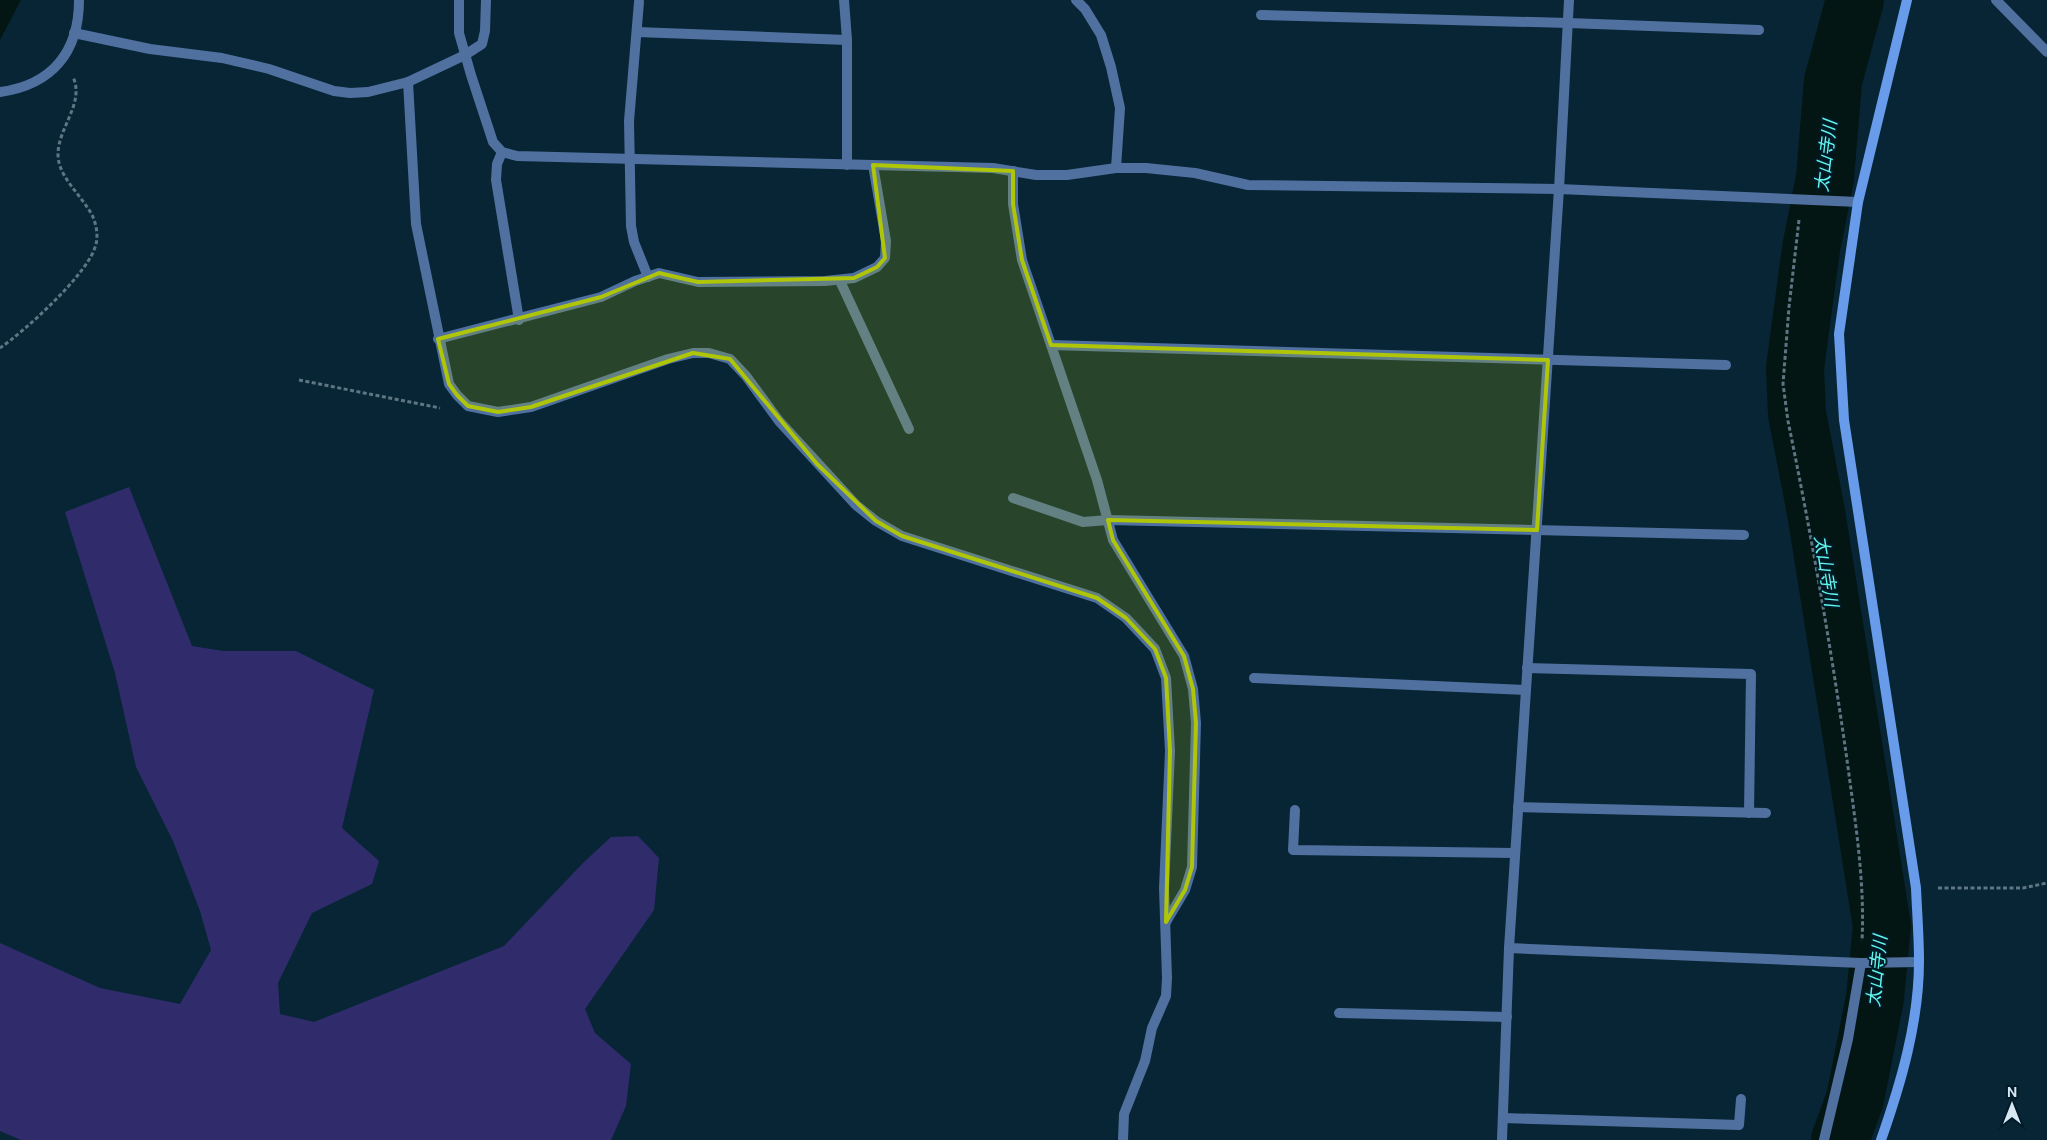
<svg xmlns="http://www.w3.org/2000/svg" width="2047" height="1140" viewBox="0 0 2047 1140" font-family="'DM Sans','Noto Sans JP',sans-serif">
	<rect width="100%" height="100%" fill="#072534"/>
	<path fill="#302c6c" d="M129,487L192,646L223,651H296L374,690L342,828L379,861L372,884L312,913L278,983L280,1014L314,1022L504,946L583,863L611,837L638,836L659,858L654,910L585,1009L595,1033L631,1064L626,1106L611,1140H21L0,1131V943L100,988L180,1004L211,950L200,911L173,841L136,767L115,673L65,512Z"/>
	<path fill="#041614" d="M0,0H21L0,40Z"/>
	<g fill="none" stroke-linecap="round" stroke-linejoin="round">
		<path stroke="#041614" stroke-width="58" d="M1840,1140L1855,1099L1875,998L1882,926L1816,512L1797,414L1795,368L1811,249L1825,178L1833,81L1855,0"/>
		<g stroke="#5e7683" stroke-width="3" stroke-dasharray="4 2.5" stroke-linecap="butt">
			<path d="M1799,220L1789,307L1783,384L1788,421C1811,533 1831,647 1847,760C1855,820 1865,881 1862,941"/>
			<path d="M0,348C26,330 83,278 94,250C99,239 97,227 93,217C83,196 58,178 58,154C58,128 85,103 73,77"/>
			<path d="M299,380L440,408"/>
			<path d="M1938,888H2023L2047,883"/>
		</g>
		<g stroke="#5070a0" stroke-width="10">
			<path d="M459,0V33L471,75L493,142L502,152L517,156L993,168L1036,175H1067L1116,168H1146L1195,173L1248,185L1559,189L1858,202"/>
			<path d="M844,0L847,40V165"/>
			<path d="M1076,0L1085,9L1101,35L1111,67L1120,108L1116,168"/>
			<path d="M1996,0L2047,52"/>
			<path d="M639,2L629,121L631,226L634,242L648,277"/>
			<path d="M1261,15L1568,23L1759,30"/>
			<path d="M637,32L847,40"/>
			<path d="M74,33L150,49L222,58L269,69L334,91L350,93L368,92L408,82L465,55L482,44L485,31L486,0"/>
			<path d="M408,82L416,224L449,384L457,395L468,406L498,412L531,407L668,359L693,353H709L730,359L746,376L779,421L856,505L876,521L902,536L1097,598L1126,618L1155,649L1166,678L1170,751L1164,888L1167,978L1166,996L1152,1028L1145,1061L1124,1114L1123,1140"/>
			<path d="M0,92C52,85 79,52 79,0"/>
			<path d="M502,152L497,164L496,180L519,320"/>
			<path d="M1013,171V204L1022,260L1097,480L1113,540L1184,656L1193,689L1196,723L1192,867L1185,890L1166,922"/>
			<path d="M840,281L909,429"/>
			<path d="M438,339L601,297L635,281L659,273L698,282L825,281L854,278L877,267L885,258L886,241L873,165"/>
			<path d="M1051,345L1726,365"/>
			<path d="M1013,498L1083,522L1108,520L1744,535"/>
			<path d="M1527,668L1751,674L1749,813"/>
			<path d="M1254,678L1526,690"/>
			<path d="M1518,807L1766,813"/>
			<path d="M1295,810L1293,850L1515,853"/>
			<path d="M1509,948L1861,963L1919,962"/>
			<path d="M1339,1013L1507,1017"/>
			<path d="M1503,1118L1739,1125L1741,1099"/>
			<path d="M1502,1140L1509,948L1559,189L1569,0"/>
			<path d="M1824,1140L1848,1039L1861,963"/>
		</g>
		<path stroke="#689cea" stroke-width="10" d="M1881,1140C1901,1083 1919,1022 1919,961C1919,937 1917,912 1916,888L1844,420L1839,334L1858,202L1907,0"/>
	</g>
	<path fill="#aec508" fill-opacity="0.2" stroke="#aec508" stroke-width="4" stroke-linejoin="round" d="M873,165L1013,171V204L1022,260L1051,345L1548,360L1537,530L1108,520L1113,540L1184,656L1193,689L1196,723L1192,867L1185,890L1166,922L1170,751L1166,678L1155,649L1126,618L1097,598L902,536L876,521L817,464L730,359L693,353L531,407L498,412L468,406L457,395L449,384L438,339L601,297L659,273L698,282L854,278L877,267L885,258Z"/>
	<g text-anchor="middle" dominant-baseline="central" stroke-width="4" stroke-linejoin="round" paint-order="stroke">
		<g font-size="18" font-style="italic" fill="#61f7eb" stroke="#001b2a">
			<text transform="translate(1826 156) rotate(-83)">太山寺川</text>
			<text transform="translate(1826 571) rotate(81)">太山寺川</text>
			<text transform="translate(1877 971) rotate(-84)">太山寺川</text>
		</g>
	</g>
	<g transform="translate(2012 1105)" stroke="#001b2a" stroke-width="4" paint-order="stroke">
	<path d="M0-4L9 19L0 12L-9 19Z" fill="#d8e8f3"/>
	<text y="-8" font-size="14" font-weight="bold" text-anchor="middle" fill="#d8e8f3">N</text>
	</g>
</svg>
